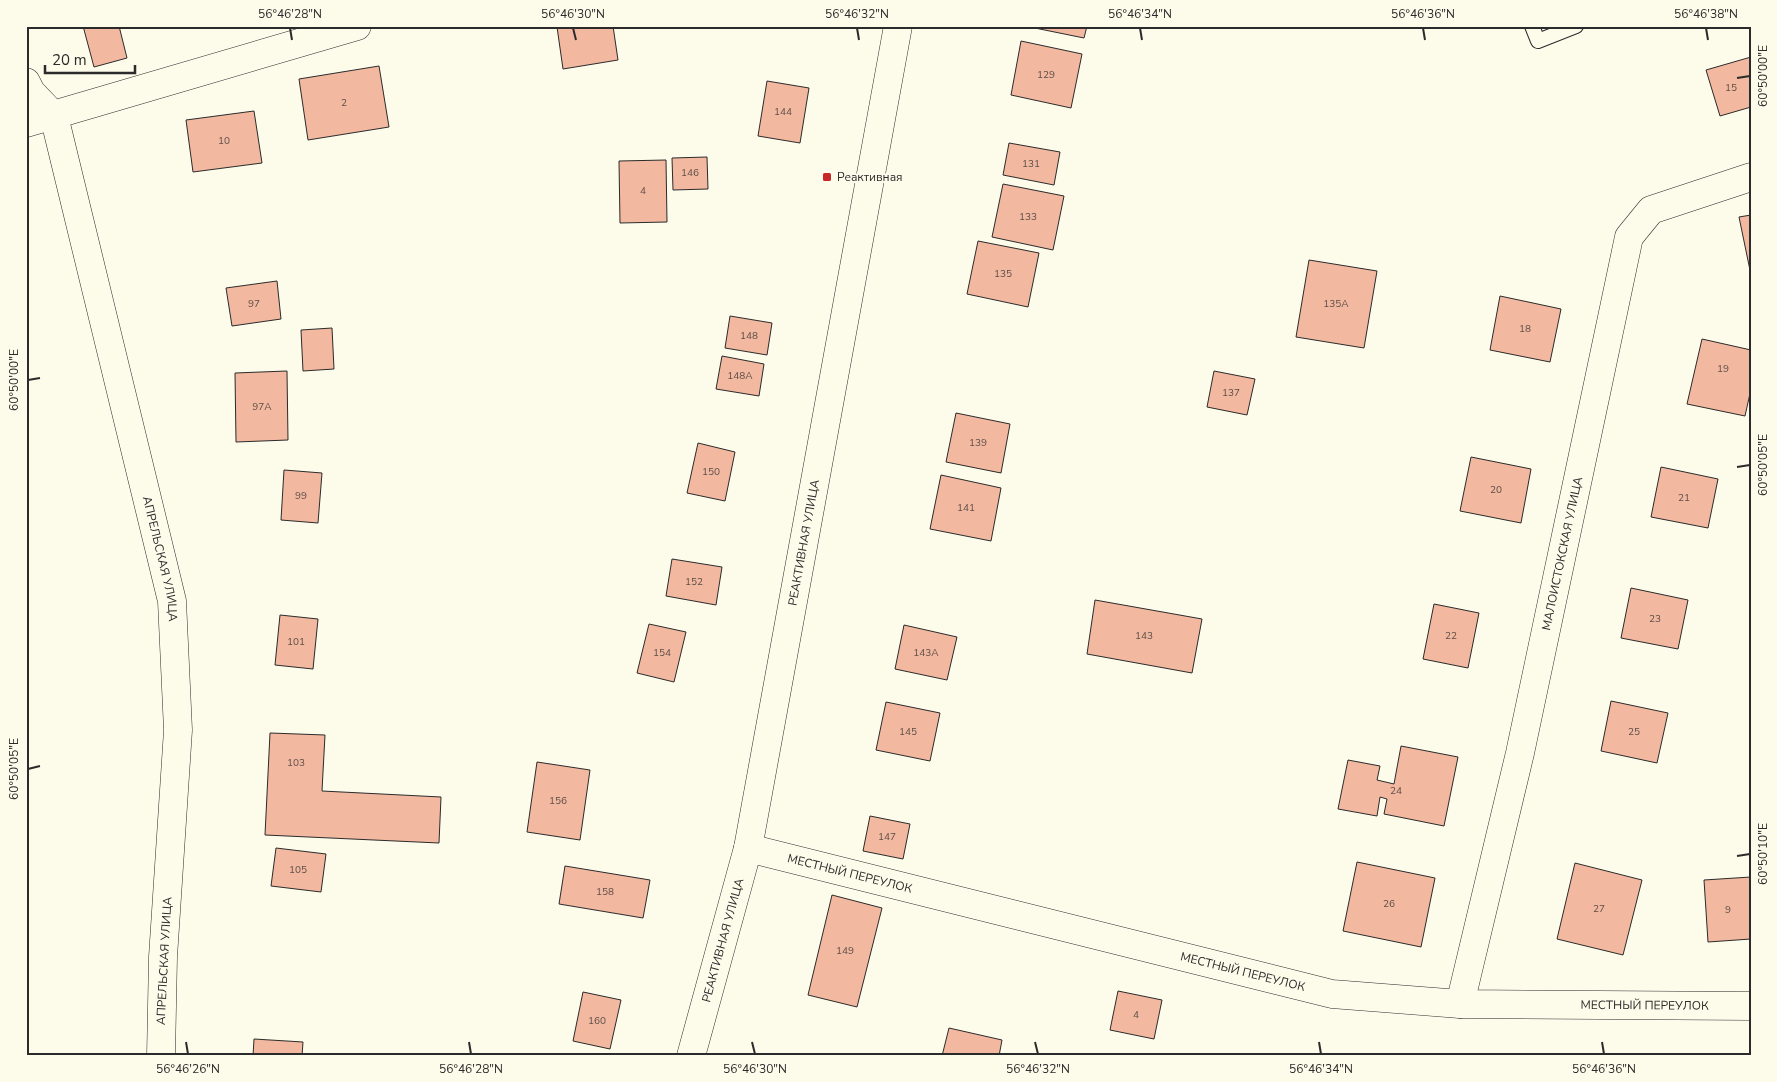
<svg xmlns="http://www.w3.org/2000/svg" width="1777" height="1082" viewBox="0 0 1777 1082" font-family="'Nunito Sans',sans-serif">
	<rect width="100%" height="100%" fill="#fdfbea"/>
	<g fill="#f2b8a0" stroke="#2b2b2b">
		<path d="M83,26H119L127,58L94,67Z"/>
		<path d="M613,26L618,60L563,69L557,27Z"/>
		<path d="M1025,26H1087L1084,38Z"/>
		<path d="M1021,41L1082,54L1071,108L1011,95Z"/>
		<path d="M1751,57V107L1720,116L1706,70Z"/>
		<path d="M379,66L389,127L308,140L299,79Z"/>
		<path d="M767,81L809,88L800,143L758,136Z"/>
		<path d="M254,111L262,163L193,172L186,120Z"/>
		<path d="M1009,143L1060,152L1054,185L1003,175Z"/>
		<path d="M707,157L708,189L673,190L672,158Z"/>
		<path d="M666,160L667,222L620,223L619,161Z"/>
		<path d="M1003,184L1064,196L1053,250L992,237Z"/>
		<path d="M1751,215V275L1739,217Z"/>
		<path d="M978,241L1039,253L1028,307L967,294Z"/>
		<path d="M1309,260L1377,271L1364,348L1296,337Z"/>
		<path d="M277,281L281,319L232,326L226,288Z"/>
		<path d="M1500,296L1561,309L1550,362L1490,350Z"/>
		<path d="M730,316L772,323L767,355L725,348Z"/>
		<path d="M332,328L334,369L303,371L301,330Z"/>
		<path d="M1702,339L1751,350V389L1745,416L1687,404Z"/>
		<path d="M722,356L764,364L759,396L716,389Z"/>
		<path d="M287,371L288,440L236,442L235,373Z"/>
		<path d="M1214,371L1255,379L1247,415L1207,407Z"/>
		<path d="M956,413L1010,424L1001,473L946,462Z"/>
		<path d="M698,443L735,452L725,501L687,493Z"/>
		<path d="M1471,457L1531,469L1521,523L1460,511Z"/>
		<path d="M1661,467L1718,479L1708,528L1651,517Z"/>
		<path d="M284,470L322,473L318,523L281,520Z"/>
		<path d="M941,475L1001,488L991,541L930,529Z"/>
		<path d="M672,559L722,567L716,605L666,596Z"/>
		<path d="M1631,588L1688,600L1678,649L1621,638Z"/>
		<path d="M1095,600L1202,619L1192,673L1087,654Z"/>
		<path d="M1434,604L1479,613L1468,668L1423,659Z"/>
		<path d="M280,615L318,619L313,669L275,665Z"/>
		<path d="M649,624L686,632L674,682L637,673Z"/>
		<path d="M904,625L957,637L947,680L895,669Z"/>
		<path d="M1611,701L1668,713L1657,763L1601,751Z"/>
		<path d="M886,702L940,713L930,761L876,750Z"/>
		<path d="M270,733L325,735L322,791L441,797L439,843L265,835Z"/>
		<path d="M1401,746L1458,757L1444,826L1384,814L1387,799L1380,797L1377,816L1338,809L1348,760L1380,766L1377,780L1394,784Z"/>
		<path d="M537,762L590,770L580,840L527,832Z"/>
		<path d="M870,816L910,824L903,859L863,851Z"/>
		<path d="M276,848L326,854L321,892L271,886Z"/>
		<path d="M1357,862L1435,878L1421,947L1343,931Z"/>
		<path d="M1575,863L1642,880L1623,955L1557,939Z"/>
		<path d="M565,866L650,880L643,918L559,904Z"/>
		<path d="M1751,877V939L1708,942L1704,880Z"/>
		<path d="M832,895L882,908L857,1007L808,995Z"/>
		<path d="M1118,991L1162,1000L1154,1039L1110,1030Z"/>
		<path d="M583,992L621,1000L610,1049L573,1041Z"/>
		<path d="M949,1028L1002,1040L999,1056H942Z"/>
		<path d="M254,1039L303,1042L302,1056H253Z"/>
	</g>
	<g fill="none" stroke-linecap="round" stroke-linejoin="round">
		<g stroke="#2b2b2b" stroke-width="16">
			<path id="lane" d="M1532,26L1538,41L1576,26"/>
		</g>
		<g stroke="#2b2b2b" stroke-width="29">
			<g id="street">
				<path id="s1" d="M26,82L31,92L54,116L172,601L178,730L163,957L161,1056"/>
				<path d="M26,123L357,26"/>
				<path id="s2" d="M748,848L1332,994L1460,1004L1751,1006"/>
				<path id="s3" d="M1460,1004L1520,753L1629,237L1651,210L1751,177"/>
			</g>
		</g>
		<g stroke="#2b2b2b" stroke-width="29">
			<g id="secondary">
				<path id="s4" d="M691,1056L748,848L898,26"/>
			</g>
		</g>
		<use href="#lane" stroke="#fdfbea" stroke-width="14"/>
		<use href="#street" stroke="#fdfbea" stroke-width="28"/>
		<use href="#secondary" stroke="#fdfbea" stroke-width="28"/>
	</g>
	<path fill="none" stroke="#2b2b2b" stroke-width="2" d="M290,28L292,40M573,28L576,40M857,28L859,40M1140,28L1142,40M1423,28L1425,40M1706,28L1708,40M1737,78L1750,76M28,380L40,378M1737,467L1750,465M28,769L40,766M1737,856L1750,854M186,1042L188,1054M469,1042L471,1054M752,1042L755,1054M1035,1042L1038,1054M1319,1042L1321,1054M1602,1042L1604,1054"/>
	<rect fill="#c62828" stroke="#fdfbea" stroke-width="2" x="822" y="172" width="10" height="10" rx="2.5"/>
	<g text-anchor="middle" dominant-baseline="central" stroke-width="4" stroke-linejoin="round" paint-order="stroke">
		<g font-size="10" fill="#5d4e48">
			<text x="1046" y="75">129</text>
			<text x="1731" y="88">15</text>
			<text x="344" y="103">2</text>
			<text x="783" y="112">144</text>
			<text x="224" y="141">10</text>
			<text x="1031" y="164">131</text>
			<text x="690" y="173">146</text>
			<text x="643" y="191">4</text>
			<text x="1028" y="217">133</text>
			<text x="1003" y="274">135</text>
			<text x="254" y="304">97</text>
			<text x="1336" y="304">135А</text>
			<text x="1525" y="329">18</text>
			<text x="749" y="336">148</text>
			<text x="1723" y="369">19</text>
			<text x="740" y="376">148А</text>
			<text x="1231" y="393">137</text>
			<text x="262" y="407">97А</text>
			<text x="978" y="443">139</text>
			<text x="711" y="472">150</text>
			<text x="1496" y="490">20</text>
			<text x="301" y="496">99</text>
			<text x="1684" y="498">21</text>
			<text x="966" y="508">141</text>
			<text x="694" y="582">152</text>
			<text x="1655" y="619">23</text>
			<text x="1144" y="636">143</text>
			<text x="1451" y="636">22</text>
			<text x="296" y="642">101</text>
			<text x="662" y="653">154</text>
			<text x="926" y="653">143А</text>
			<text x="908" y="732">145</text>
			<text x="1634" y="732">25</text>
			<text x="296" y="763">103</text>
			<text x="1396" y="791">24</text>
			<text x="558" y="801">156</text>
			<text x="887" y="837">147</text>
			<text x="298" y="870">105</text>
			<text x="605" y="892">158</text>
			<text x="1389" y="904">26</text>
			<text x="1599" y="909">27</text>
			<text x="1728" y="910">9</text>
			<text x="845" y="951">149</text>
			<text x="1136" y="1015">4</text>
			<text x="597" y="1021">160</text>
		</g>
		<g font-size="12" fill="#2b2b2b" stroke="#fdfbea" text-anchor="start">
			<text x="837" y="177">Реактивная</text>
		</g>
		<g font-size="12" fill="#2b2b2b" stroke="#fdfbea">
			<text stroke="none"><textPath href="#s4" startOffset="526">РЕАКТИВНАЯ УЛИЦА</textPath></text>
			<text stroke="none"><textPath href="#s3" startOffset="462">МАЛОИСТОКСКАЯ УЛИЦА</textPath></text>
			<text stroke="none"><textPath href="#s1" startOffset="500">АПРЕЛЬСКАЯ УЛИЦА</textPath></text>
			<text stroke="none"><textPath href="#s2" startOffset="105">МЕСТНЫЙ ПЕРЕУЛОК</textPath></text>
			<text stroke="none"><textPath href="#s4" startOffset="120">РЕАКТИВНАЯ УЛИЦА</textPath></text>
			<text transform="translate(164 961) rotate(-87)">АПРЕЛЬСКАЯ УЛИЦА</text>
			<text stroke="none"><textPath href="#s2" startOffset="510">МЕСТНЫЙ ПЕРЕУЛОК</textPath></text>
			<text stroke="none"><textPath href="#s2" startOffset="915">МЕСТНЫЙ ПЕРЕУЛОК</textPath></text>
		</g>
	</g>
	<rect width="1777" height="1082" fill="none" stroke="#fdfbea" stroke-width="55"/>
	<path d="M45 65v8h90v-8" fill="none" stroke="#2b2b2b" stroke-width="2.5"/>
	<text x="52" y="65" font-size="15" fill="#2b2b2b" stroke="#fdfbea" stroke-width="4" paint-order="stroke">20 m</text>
	<rect x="28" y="28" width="1722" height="1026" fill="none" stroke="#2b2b2b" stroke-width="2"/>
	<g font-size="12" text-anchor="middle" fill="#2b2b2b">
		<text x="290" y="18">56°46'28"N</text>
		<text x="573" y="18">56°46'30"N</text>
		<text x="857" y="18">56°46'32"N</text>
		<text x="1140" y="18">56°46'34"N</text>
		<text x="1423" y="18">56°46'36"N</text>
		<text x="1706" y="18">56°46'38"N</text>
		<text transform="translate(1763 76) rotate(-90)" y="4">60°50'00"E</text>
		<text transform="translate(14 380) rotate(-90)" y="4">60°50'00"E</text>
		<text transform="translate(1763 465) rotate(-90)" y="4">60°50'05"E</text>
		<text transform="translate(14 769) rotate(-90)" y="4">60°50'05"E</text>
		<text transform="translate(1763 854) rotate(-90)" y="4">60°50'10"E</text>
		<text x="188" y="1073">56°46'26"N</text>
		<text x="471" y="1073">56°46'28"N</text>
		<text x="755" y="1073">56°46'30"N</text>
		<text x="1038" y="1073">56°46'32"N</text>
		<text x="1321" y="1073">56°46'34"N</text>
		<text x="1604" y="1073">56°46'36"N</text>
	</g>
</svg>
